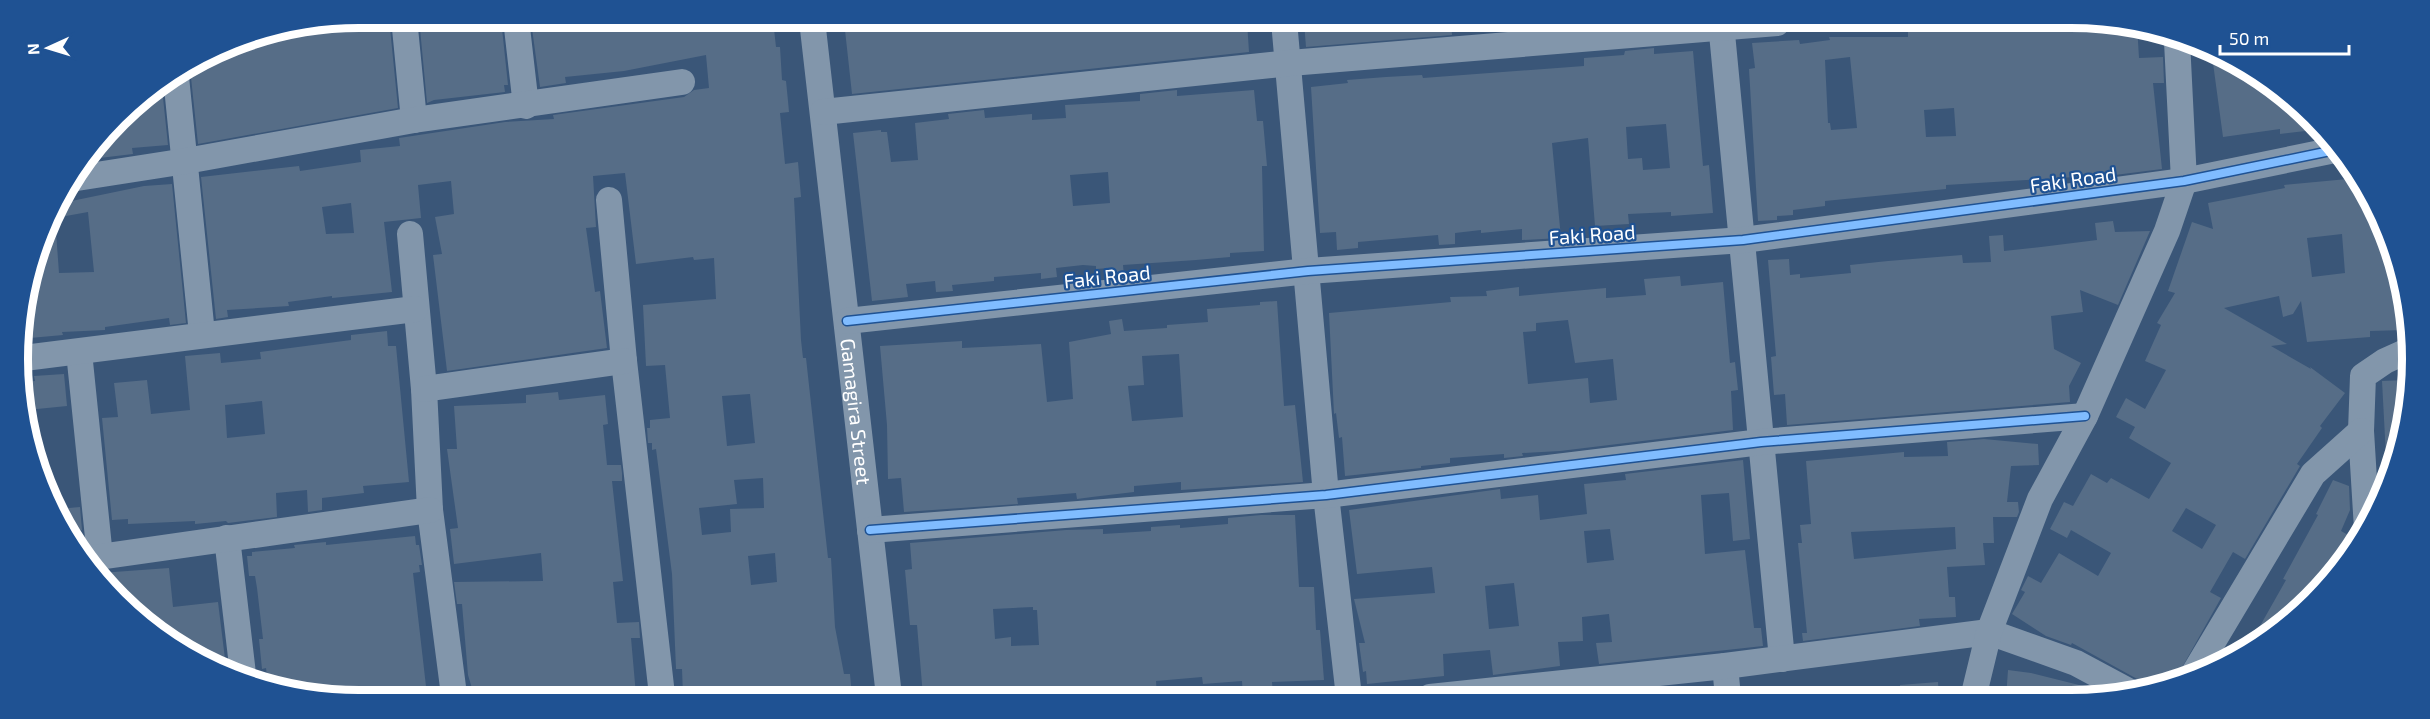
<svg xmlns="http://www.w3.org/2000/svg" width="2430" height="719" viewBox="0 0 2430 719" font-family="'Exo 2',sans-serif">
	<rect width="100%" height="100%" fill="#3a5678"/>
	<g fill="#566d87" fill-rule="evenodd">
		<path d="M375,18H389L398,108L198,144L190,68L229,44L345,21L346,32L376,29Z"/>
		<path d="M419,18L501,19L508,85H504L505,92L434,100L427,103Z"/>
		<path d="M559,19L773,20L776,47H780L782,80L786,81L788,101L789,112L780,113L785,164L798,162L801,197L794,198L801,340L803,358H806L828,558H831L835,627L844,674H850L852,696L683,695L682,669H676L672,574L656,449L652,450V443H648L647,428H650V420L670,418L665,365L646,366L643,305L716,299L714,258L694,260L693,257L636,264L625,173L593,176L596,227L586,228L595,292L600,291L607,348L447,371L433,255L442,254L435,217L454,214L451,181L418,185L421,218L384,222L392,292L332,298V296L288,302L289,306L227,310L228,317L216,319L201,177L299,166L300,171L361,162L360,150L400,146L399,138L505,122L554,119L553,115L684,97L694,90L709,88L706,55L624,71L565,77L566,83L540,87L531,21ZM351,203L354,233L326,234L322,207ZM750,394L755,443L727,446L722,396ZM763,478L764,508L730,509L731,532L702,535L699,508L737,504L734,480ZM775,553L777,582L751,585L748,556Z"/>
		<path d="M875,20L876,31L903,28V20H951V25L978,20L1247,21L1249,52L852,94L844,21Z"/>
		<path d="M1304,22H1451L1452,35L1306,47Z"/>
		<path d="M1957,24L2137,25L2139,58L2163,57L2164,83H2153L2162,169L2115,175V171L2074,177L1946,185V189L1825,201V206L1793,210V215L1777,216V220L1758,221L1749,69L1755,68L1752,43L1799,40L1800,44L1830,40L1829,37H1908V28ZM1850,57L1857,128L1831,130L1830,123H1828L1825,60ZM1954,108L1956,136L1926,137L1924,110Z"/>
		<path d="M1654,48V54L1693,51L1703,166L1709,165L1713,213L1671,216V212L1628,214L1629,224L1595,226L1588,138L1552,143L1561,238L1522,240V229L1481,233V230L1455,233V244L1439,245L1438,235L1358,242V248L1337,250L1336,232L1320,233L1311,87L1348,83L1347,80L1386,77L1422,75L1423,78L1584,66V58L1624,55L1625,51ZM1666,124L1670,168L1643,170L1642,158L1628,159L1626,127Z"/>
		<path d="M2225,61L2261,76L2314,130L2280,134V129L2223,137L2213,63Z"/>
		<path d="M158,88H162L168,145L132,148L133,154L91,159L134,103Z"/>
		<path d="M1177,90V96L1254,90L1257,121H1263L1267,166H1262L1264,251L1230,253V257L1196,260L1123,265L1124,276L1111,277L1110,268L1096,269V266L1083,265L1056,268L1057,277L1041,279V273L994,277V281L952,285L953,291L936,292L935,281L906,284L908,297L872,301L853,133L881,130V132H887L891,162L918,160L915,123L949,119L948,114L984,110L985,118L1032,114V120L1066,118L1065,105L1140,101V94ZM1108,172L1110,203L1073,206L1070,175Z"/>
		<path d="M2358,178L2406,293L2405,330L2370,331V337L2307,342L2301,301L2293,314L2283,317L2279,296L2224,308L2287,344L2271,346L2311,369L2310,367L2345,393L2320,426L2322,428L2297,464L2300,466L2245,559L2233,552L2210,592L2221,598L2175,680L2147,688L2139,680L2072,643L2071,645L2046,636L2012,614L2025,592L2021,590L2028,576L2041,583L2059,553L2098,576L2111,553L2071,530L2067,538L2050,529L2064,502L2073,506L2091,474L2107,483L2111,478L2149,499L2171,463L2129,438L2135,427L2116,417L2126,398L2145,409L2166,370L2145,361L2161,325L2157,323L2175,293L2168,291L2192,222L2213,229L2208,203L2285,188L2284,185ZM2342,234L2345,273L2312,277L2307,238ZM2186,508L2216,525L2202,549L2172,531Z"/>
		<path d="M172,184L186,323L170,325L169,318L105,327V330L62,332L63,335L30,338L29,331L22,332L21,315L57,204L144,186ZM88,212L94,272L59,273L55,218Z"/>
		<path d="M2113,221L2115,232L2150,231L2118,305L2080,290L2083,312L2051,316L2054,349L2081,363L2069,386L2070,402L1787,425L1785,394L1774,395L1771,357L1776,356L1768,260L1789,259L1790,275L1800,274V278L1851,273L1850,265L1888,261L1962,255L1963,263L1991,262L1989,236L2003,235L2004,251L2041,247L2097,240L2095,223Z"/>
		<path d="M1680,276L1681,286L1723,282L1730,363L1735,362L1738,390L1731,391L1733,430L1560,451L1522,453L1523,456L1504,458V454L1450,458V463L1421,466V468L1345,476L1342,437L1339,438L1336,413L1334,414L1329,313L1451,302L1450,297L1487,296L1486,291L1519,287V296L1606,288V298L1646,295L1644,279ZM1568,320L1575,363L1613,359L1617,400L1590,403L1588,378L1528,384L1523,332L1536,331V323Z"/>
		<path d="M1277,301L1284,406L1295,405L1303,482L1181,490V482L1134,486V492L1092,497L1077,499L1076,493L1017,498L1018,504L904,512L901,478L888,479L887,425L880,346L962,341V348L1041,344L1047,402L1073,399L1069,342L1111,334L1109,321L1122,319L1124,331L1167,328V325L1208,322L1207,309L1260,305V302ZM1179,354L1183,417L1132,421L1128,386L1144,385L1142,356Z"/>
		<path d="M387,331L388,346H396L409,482L363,486L364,493L322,498V510L308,512L307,490L276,493L277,517L228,523L226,521L195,524V521L128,524V519L112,520L102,418L118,417L114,383L147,380L151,414L190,410L185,356L220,353L221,363L261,359L260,352L351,340V335ZM262,401L265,434L227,438L225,405Z"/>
		<path d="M64,374L67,406L27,410L25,382L35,381L34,376Z"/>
		<path d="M2405,380V426L2387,475L2382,381Z"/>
		<path d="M558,392L559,400L605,395L608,424L603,425L607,465H621L622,473V481H612L623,581L613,582L617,623L639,622L640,638H631L636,695H595V693L474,695L468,675L462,604H457L454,582L543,581L541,553L454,564L450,529L458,528L447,449H457L454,406L526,403V395Z"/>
		<path d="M1984,439L2038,444L2039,465L2011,466L2007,502H2018L2019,512L2017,517H1993L1994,543H1983L1985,565L1947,567L1949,597H1955L1956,617L1919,619L1920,626L1803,641L1802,633H1807L1798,543H1802L1800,525L1811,524L1806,461L1904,452V457L1948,456L1947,442ZM1955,527L1956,549L1854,559L1851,532Z"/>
		<path d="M1743,460L1750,539L1733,541L1729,493L1701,495L1705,554L1745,550L1754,628H1761L1763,646L1599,664L1596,643L1612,642L1609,614L1582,617L1583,641L1558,642L1560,666L1493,675L1490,650L1443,654L1444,676L1367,684L1366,671L1363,672L1359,643H1365L1354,599L1435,593L1432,567L1357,574L1349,510L1500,489L1501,499L1538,495L1540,520L1587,514L1584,484L1626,480L1625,474ZM1610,529L1614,560L1587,563L1584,531ZM1514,583L1519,626L1489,629L1485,586Z"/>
		<path d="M2333,480L2349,486L2350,510L2341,531L2350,536L2335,564H2339L2313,595L2307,592L2294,618L2247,649L2286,580L2283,579L2318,515L2316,514Z"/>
		<path d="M80,507L82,530L68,532L58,509Z"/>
		<path d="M1261,515H1295L1299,587H1314L1316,630H1320L1324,680L1272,682L1273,694L1243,696L1242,681L1203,684L1202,677L1156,681L1157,696H923L917,625H910L905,570L912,569L910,543L1066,530L1103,529V534L1151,531V527L1180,525V528L1228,524V518ZM1033,607V610H1037L1039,645L1011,646V637L995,639L993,609Z"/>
		<path d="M415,536L416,545H419L422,565H419L420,572L413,573L427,695L293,694L268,684L266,668L262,669L259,639H263L257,588L255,576H249L247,556H252V552L295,548L294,545L326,542V545Z"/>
		<path d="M169,568L173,607L218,602L226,667L188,651L187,640L169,642L100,573Z"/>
		<path d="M2008,670L2031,673L2083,686L2080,698L2030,687L2028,698H2006Z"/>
		<path d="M1938,682L1939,698H1901L1900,685Z"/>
	</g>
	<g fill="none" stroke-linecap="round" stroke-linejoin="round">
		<g stroke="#8296ab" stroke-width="26">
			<path d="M404,18L414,120"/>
			<path d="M516,19L526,106"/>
			<path id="s1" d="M812,20L889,696"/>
			<path d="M1284,21L1326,495L1349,697"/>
			<path d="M1721,23L1782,659"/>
			<path d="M176,77L202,334"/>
			<path d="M823,112L1290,63L1777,23"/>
			<path d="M77,178L186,161L414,120L682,82"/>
			<path d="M609,200L624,361L662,695"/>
			<path d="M410,234L424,389L430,510L454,695"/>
			<path d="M847,321L1308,271L1743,240L2184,181L2335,150"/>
			<path d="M79,352L100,557"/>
			<path d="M24,358L415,309"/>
			<path d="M424,389L624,361"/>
			<path d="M2367,529L2361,431L2363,376L2385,361L2405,352"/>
			<path d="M870,530L1326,495L1761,442L2085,416"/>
			<path d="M227,538L243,674"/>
			<path d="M85,559L430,510"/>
			<path d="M1725,666L1728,697"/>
			<path d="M2193,675L2313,474L2361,431"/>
			<path d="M1430,697L1725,666L1989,632L2076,663L2132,693"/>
			<path d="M1973,698L1989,632L2040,499L2085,416L2167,231L2184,181L2177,41"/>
		</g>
		<g stroke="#1f5293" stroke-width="11">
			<g id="cycleway">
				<path d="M847,321L1308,271L1743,240L2184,181L2335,150"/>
				<path d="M870,530L1326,495L1761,442L2085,416"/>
			</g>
		</g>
		<use href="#cycleway" stroke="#80bcff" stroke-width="8"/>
	</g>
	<g text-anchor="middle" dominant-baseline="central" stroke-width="4.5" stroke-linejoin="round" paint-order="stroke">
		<g font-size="20" fill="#fff" stroke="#1f5293">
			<text transform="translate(2073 179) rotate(-8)">Faki Road</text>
			<text transform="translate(1592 234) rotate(-4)">Faki Road</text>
			<text transform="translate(1107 276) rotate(-6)">Faki Road</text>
			<text stroke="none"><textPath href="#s1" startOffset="394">Gamagira Street</textPath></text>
		</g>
	</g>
	<path d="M0 0H2430V719H0ZM359 28H2071A331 331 0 0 1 2402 359V359A331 331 0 0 1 2071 690H359A331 331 0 0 1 28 359V359A331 331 0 0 1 359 28Z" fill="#1f5293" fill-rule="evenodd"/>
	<path fill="none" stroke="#fff" stroke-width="8" d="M359 28H2071A331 331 0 0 1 2402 359V359A331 331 0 0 1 2071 690H359A331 331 0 0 1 28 359V359A331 331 0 0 1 359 28Z"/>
	<g transform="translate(48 48) rotate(266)" stroke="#1f5293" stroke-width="4.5" paint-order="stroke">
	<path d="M0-4.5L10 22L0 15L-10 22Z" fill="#ffffff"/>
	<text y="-9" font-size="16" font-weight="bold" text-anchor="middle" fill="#ffffff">N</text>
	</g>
	<path d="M2220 45v9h129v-9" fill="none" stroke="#ffffff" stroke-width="3"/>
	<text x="2229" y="45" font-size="18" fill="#ffffff" stroke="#1f5293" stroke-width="4.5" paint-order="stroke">50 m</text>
</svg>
